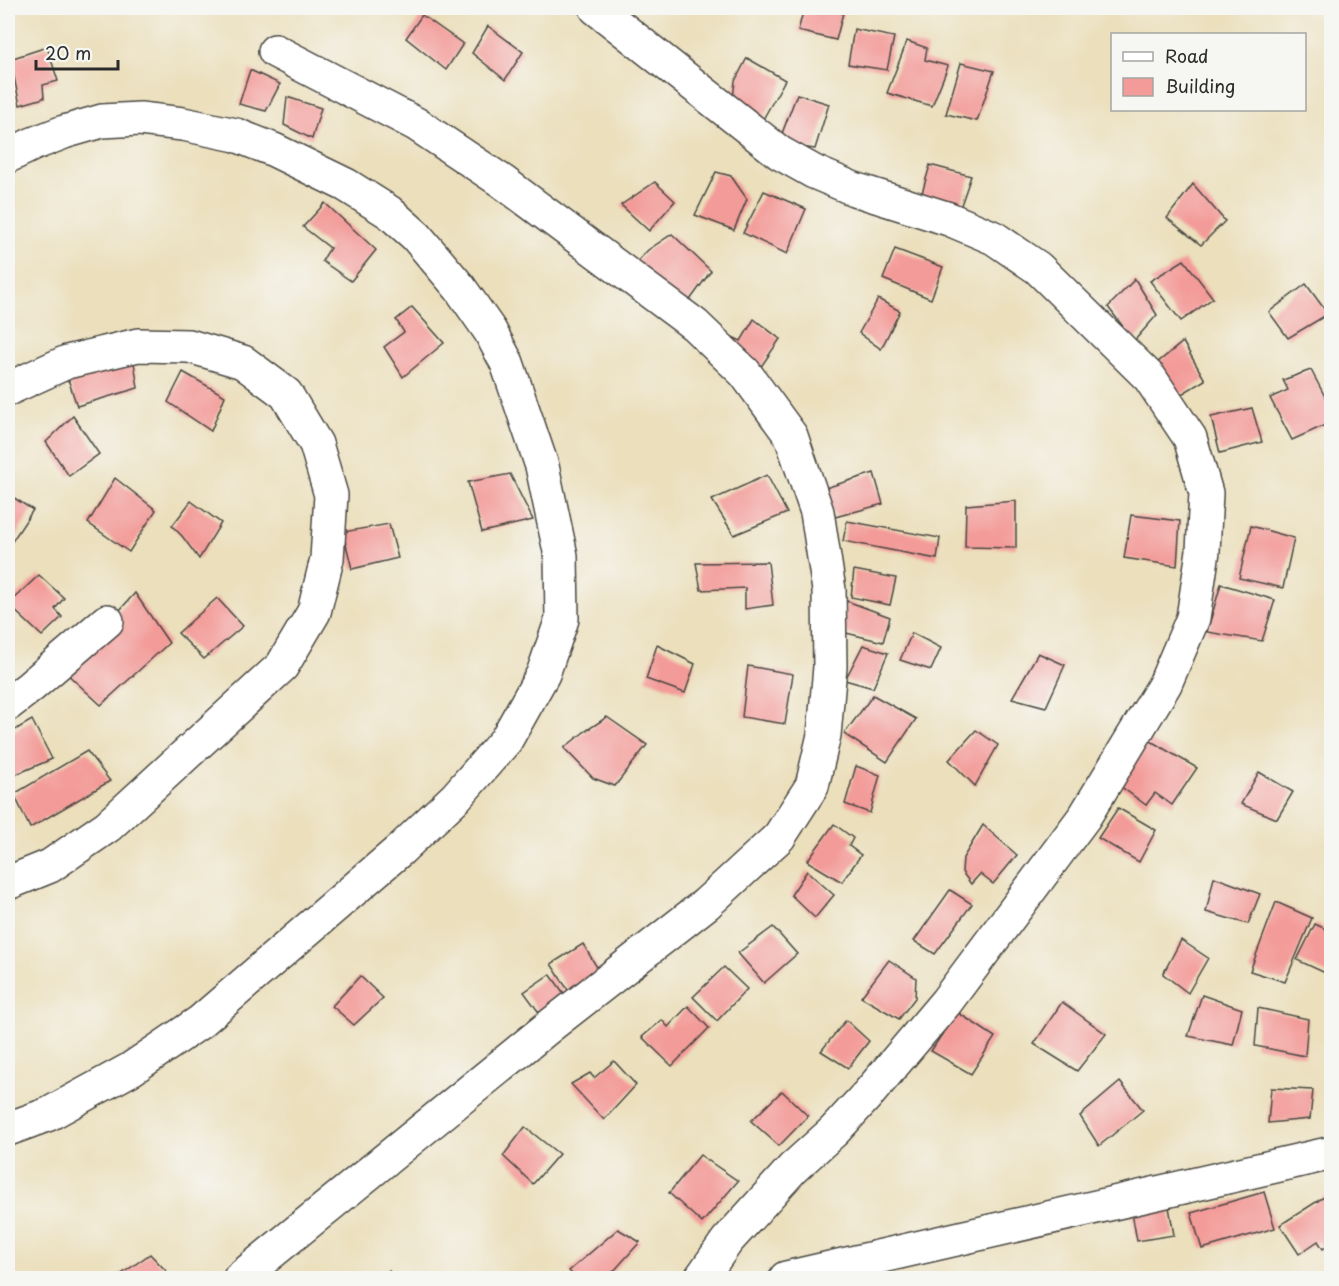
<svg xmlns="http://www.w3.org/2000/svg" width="1339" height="1286" viewBox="0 0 1339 1286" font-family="'Playpen Sans',sans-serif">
	<rect width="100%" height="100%" fill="#f6f6f2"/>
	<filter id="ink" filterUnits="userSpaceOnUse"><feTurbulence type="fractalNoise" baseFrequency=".0167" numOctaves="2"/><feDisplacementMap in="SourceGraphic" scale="12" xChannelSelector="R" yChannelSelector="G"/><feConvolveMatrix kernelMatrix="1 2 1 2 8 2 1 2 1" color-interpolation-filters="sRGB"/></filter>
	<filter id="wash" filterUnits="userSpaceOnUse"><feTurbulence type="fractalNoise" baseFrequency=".008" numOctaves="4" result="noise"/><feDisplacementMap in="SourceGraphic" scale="24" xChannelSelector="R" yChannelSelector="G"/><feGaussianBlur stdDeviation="1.35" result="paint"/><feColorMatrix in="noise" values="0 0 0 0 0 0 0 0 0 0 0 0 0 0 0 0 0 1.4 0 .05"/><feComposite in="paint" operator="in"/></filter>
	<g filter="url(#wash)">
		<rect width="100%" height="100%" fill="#ebdfbc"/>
		<g id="blocks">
			<g fill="#f39b99">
				<path d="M804,8H823L843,13L836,40L798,31Z"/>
				<path d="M422,15L463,44L446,70L406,38Z"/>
				<path d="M488,26L523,52L505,80L472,53Z"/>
				<path d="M854,29L894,37L887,70L848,64Z"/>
				<path d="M907,41L927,48L925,60L948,66L932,106L887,93Z"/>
				<path d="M47,47L58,81L43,85L44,98L20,105L10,59Z"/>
				<path d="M747,58L785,80L762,121L733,99L735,81Z"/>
				<path d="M961,63L994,71L977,121L946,114Z"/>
				<path d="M250,70L280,84L266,111L239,104Z"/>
				<path d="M797,94L829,104L815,149L778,144Z"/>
				<path d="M287,97L321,108L312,139L284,125Z"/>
				<path d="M930,165L971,176L959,211L919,204Z"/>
				<path d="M716,172L731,176L747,199L734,230L695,215Z"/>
				<path d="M655,182L675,201L649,231L621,205Z"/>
				<path d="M1193,184L1225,221L1201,245L1167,218Z"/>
				<path d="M764,191L806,209L787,254L743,233Z"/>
				<path d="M325,203L376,250L351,281L322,261L330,248L303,227Z"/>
				<path d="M672,234L711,271L685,307L633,266L648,250Z"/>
				<path d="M895,249L943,267L931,299L883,279Z"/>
				<path d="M1184,260L1213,298L1181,321L1150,281Z"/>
				<path d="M1135,279L1157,315L1134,341L1108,307Z"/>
				<path d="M1306,284L1328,314L1288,338L1269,312Z"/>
				<path d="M878,299L900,311L881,349L859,333Z"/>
				<path d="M412,307L444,343L403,377L384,347L404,332L396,320Z"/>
				<path d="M754,319L780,339L758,371L724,345L730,336L741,341Z"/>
				<path d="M1183,342L1205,380L1175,398L1152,367Z"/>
				<path d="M133,356L138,388L77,406L65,370Z"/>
				<path d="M1311,370L1332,410V422L1292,440L1270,398L1288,390L1283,380Z"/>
				<path d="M183,372L225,396L211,431L168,402Z"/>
				<path d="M1252,408L1262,442L1220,453L1211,417Z"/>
				<path d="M73,416L99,454L69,476L46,442Z"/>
				<path d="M874,473L883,504L835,517L822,489Z"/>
				<path d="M510,474L533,520L482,532L468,482Z"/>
				<path d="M767,475L787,513L734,535L712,500Z"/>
				<path d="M115,478L156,510L129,552L88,523Z"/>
				<path d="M8,494L33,510L11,543L8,541Z"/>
				<path d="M191,501L221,523L199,559L182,536L172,526Z"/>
				<path d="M1016,501V548L965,547L966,505Z"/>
				<path d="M1131,515L1180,521L1177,566L1124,558Z"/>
				<path d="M847,521L940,538L937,559L843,541Z"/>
				<path d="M389,524L398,558L352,569L343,532Z"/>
				<path d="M1251,526L1294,538L1283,588L1239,578Z"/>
				<path d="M768,562L773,605L745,609V588L701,590L696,563Z"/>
				<path d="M854,570L896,578L890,605L851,597Z"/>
				<path d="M39,575L64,598L55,609L62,617L42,636L8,604Z"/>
				<path d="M1221,584L1275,600L1262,641L1207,632Z"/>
				<path d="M135,593L169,643L101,705L65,672Z"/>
				<path d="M217,598L243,626L204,659L178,633Z"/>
				<path d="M847,601L890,617L883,642L838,631Z"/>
				<path d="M912,633L941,648L931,670L900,660Z"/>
				<path d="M657,645L695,664L685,693L646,679Z"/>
				<path d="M863,645L888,653L873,688L845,680Z"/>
				<path d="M1038,653L1065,665L1046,707L1012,698Z"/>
				<path d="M748,666L793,674L785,724L742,717Z"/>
				<path d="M873,695L916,719L887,762L844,734Z"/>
				<path d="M607,717L647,745L615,786L593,778L564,748L584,732Z"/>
				<path d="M32,720L52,759L12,776L8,770V734Z"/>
				<path d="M976,730L998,745L975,786L949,760Z"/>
				<path d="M1149,740L1197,768L1172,805L1155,793L1146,805L1120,786Z"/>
				<path d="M87,751L110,781L30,828L14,794Z"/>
				<path d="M856,766L880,775L870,813L845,804Z"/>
				<path d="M1259,772L1293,792L1277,819L1241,804Z"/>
				<path d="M1118,808L1156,830L1139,862L1098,838Z"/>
				<path d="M834,824L853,838L849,846L861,855L842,882L807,861Z"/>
				<path d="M983,825L1017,855L993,884L980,874L971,884L962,872L963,858Z"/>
				<path d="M807,871L834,895L815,918L791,895Z"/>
				<path d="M1214,877L1260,894L1248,924L1206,912Z"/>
				<path d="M950,890L972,904L935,954L914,941Z"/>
				<path d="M1276,902L1312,918L1285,982L1250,971Z"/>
				<path d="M1315,924L1332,932V976L1297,960Z"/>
				<path d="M773,927L797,954L764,983L738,953Z"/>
				<path d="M1181,940L1208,958L1188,993L1163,974Z"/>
				<path d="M583,944L601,974L570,993L551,964Z"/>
				<path d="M889,960L916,978L915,998L899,1019L861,997Z"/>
				<path d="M724,967L747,989L717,1021L693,997Z"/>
				<path d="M550,974L568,999L543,1018L524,992Z"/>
				<path d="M360,976L383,998L354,1025L332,1006Z"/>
				<path d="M8,994L12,1011L8,1013Z"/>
				<path d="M1202,995L1242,1009L1233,1045L1188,1036Z"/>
				<path d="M1062,1002L1106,1034L1077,1071L1034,1044Z"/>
				<path d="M688,1006L709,1028L672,1066L642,1037L662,1020L668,1027Z"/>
				<path d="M1258,1008L1308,1019L1305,1056L1255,1046Z"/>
				<path d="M957,1012L995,1037L971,1074L931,1051Z"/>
				<path d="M846,1020L869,1041L848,1068L821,1051Z"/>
				<path d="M614,1061L636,1085L604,1120L571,1084L590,1073L594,1078Z"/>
				<path d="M1120,1082L1143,1110L1099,1146L1080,1116Z"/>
				<path d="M1271,1088L1313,1090L1310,1119L1268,1123Z"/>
				<path d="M782,1091L808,1116L779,1146L751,1121Z"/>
				<path d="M525,1127L559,1154L533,1184L503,1156Z"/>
				<path d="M700,1155L738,1181L702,1223L669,1193Z"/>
				<path d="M1264,1192L1275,1228L1202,1249L1191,1213Z"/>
				<path d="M1327,1195L1332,1202V1243L1323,1249L1318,1241L1299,1254L1280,1225Z"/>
				<path d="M1169,1207L1174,1235L1137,1241L1132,1213Z"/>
				<path d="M618,1229L640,1242L612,1273L615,1278H577L569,1271Z"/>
				<path d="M150,1254L173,1278H116Z"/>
				<path d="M389,1271L394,1278H379Z"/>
			</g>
		</g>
	</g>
	<g filter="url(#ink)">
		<use href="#blocks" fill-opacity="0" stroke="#484641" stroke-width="1.5"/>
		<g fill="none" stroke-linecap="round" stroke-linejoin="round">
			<g stroke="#484641" stroke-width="36">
				<g id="minor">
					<path d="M596,8L780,153L814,172L854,189L949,219L994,238L1038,268L1150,378L1190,438L1206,493L1203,551L1193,618L1165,684L1085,816L946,1002L869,1093L834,1131L793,1168L727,1241L701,1278"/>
					<path d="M8,156L33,144L64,132L102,121L140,119L183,124L236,135L274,150L346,185L389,212L416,236L460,288L490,331L507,363L542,466L561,556L562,619L543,674L506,740L456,797L401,849L200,1022L131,1069L49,1114L8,1129"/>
					<path d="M8,389L67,362L138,345L189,346L243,362L286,394L316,444L331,495L327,559L314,612L282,666L108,826L50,866L8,883"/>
					<path d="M8,704L30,687L107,621"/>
					<path d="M240,1278L551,1025L706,904L779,837L812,786L824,735L830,667L829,590L817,512L791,436L745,373L695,325L503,182L416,124L275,51"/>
					<path d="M786,1278L1332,1153"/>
				</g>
			</g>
			<use href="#minor" stroke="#fff" stroke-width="33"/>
		</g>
	</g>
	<rect width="1339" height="1286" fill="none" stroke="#f6f6f2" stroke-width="30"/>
	<rect x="1111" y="33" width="195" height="78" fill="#f6f6f2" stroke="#a5a5a2" stroke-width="1.5"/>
	<rect x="1123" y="52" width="30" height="9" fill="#ffffff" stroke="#a5a5a2" stroke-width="1.5"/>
	<text x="1165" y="63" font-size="18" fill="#2b2b2b">Road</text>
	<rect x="1123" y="78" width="30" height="18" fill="#f39b99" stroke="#a5a5a2" stroke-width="1.5"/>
	<text x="1165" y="93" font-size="18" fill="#2b2b2b">Building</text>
	<path d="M36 60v9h82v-9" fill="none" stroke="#2b2b2b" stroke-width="3"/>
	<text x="45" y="60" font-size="18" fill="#2b2b2b" stroke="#f6f6f2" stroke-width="4.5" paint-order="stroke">20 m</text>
</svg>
